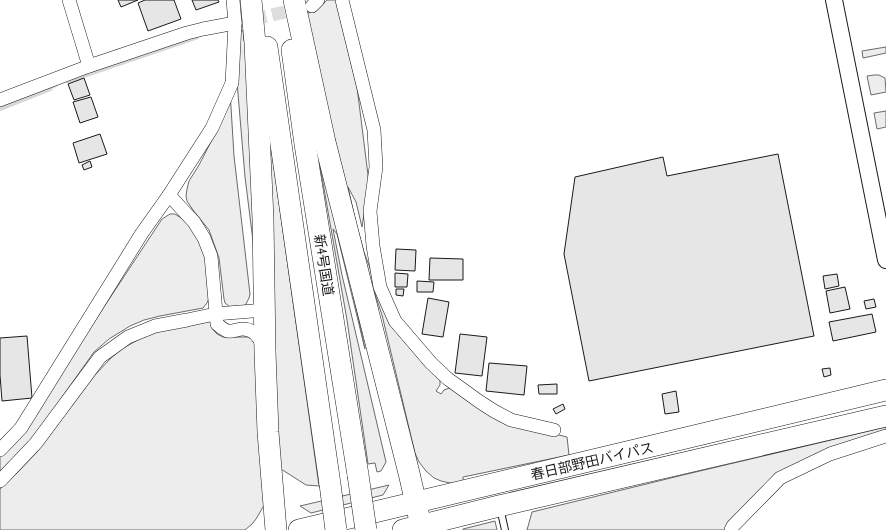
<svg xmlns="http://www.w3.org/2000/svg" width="886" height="530" viewBox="0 0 886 530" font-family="'PT Sans Narrow','Noto Sans JP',sans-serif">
	<rect width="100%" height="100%" fill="#fff"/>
	<g fill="#ededed" stroke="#6a6a6a">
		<path d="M327,0H336L357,87L369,183L362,227L356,202L348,187L356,223L364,252L379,292L440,378V385L436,391L441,394L444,390L452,387L543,431L567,437L569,455L463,477V482L456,483H450L441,481L434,478L426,471L419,462L415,453L382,315L362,255L342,175L306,13L315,12Z"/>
		<path d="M243,30L244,41L249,42L257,273L245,177L235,58L238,34Z"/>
		<path d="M886,47V53L863,58L862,51Z"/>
		<path d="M874,75H879L885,78L886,92L871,95L867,76Z"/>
		<path d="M230,91L234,156L250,294L249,298L245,306L230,307L225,303L224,299L219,258L209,230L193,210L187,201L186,196L187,189L189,181L199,165L215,134Z"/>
		<path d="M886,111V127L877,129L874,113Z"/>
		<path d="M267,118L319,486L306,485L281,469L277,447Z"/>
		<path d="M316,143L340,233L365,349L337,234L333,229L342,275L386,462L381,471L377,472L375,463L368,464L347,320Z"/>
		<path d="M170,214H175L184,220L191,228L200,242L206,259L209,298L207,303L203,308L160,316L144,320L130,326L109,339L94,352L30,442L0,473V456L57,378L162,219Z"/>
		<path d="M210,321L212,328L217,334L223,337H248L256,341L267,494L263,507L256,519L252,524L245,530H0V489L17,473L37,452L95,375L111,358L123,348L147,335L164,330Z"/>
		<path d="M886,427V432L788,477L731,530H527L532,512L683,475Z"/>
		<path d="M389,485L383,495L311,513L300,506Z"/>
		<path d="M495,521L497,530H463V529Z"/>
	</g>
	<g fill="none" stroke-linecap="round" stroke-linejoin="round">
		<g stroke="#d7d7d7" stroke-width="4.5">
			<path d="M68,81L197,37"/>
			<path d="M0,109L50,89L52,86L55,85"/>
		</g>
	</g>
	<g fill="#e6e6e6" stroke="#1a1a1a">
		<path d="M118,0H138L121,7Z"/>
		<path d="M145,0H174L181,19L148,31L138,3Z"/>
		<path d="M192,0H218L219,2L196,10Z"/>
		<path d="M84,78L90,95L74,100L68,84Z"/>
		<path d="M91,97L98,117L80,123L73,102Z"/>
		<path d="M100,134L107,154L79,163L73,143Z"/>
		<path d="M778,154L814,336L589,381L564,254L575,177L663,157L667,176Z"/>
		<path d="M90,161L92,167L84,170L82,165Z"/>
		<path d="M396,249L416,250L415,271L395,270Z"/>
		<path d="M430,258L463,259V280H429Z"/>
		<path d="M395,273L408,274L407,287H395Z"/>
		<path d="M837,274L839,286L825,289L823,276Z"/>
		<path d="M417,281L434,282L433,292H417Z"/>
		<path d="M845,287L850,309L830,313L826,291Z"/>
		<path d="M396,289H404L403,296L396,295Z"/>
		<path d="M428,298L449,302L443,337L422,334Z"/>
		<path d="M874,299L876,307L866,309L864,301Z"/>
		<path d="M872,314L876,332L833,341L829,322Z"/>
		<path d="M460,334L487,337L482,376L455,373Z"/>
		<path d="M27,336L32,398L2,401L0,375V338Z"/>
		<path d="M489,363L527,366L524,395L486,391Z"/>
		<path d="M830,368L831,375L824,377L822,369Z"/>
		<path d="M557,384V394H539L538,385Z"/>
		<path d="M676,391L679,412L665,414L662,394Z"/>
		<path d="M563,404L565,409L556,414L553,409Z"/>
	</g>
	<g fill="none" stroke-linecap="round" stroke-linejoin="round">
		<path stroke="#ddd" stroke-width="13" stroke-dasharray="13 6" stroke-linecap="butt" d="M235,23L303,8"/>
		<g stroke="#1a1a1a" stroke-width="8">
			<path id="service" d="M500,508L505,530"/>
		</g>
		<g stroke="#1a1a1a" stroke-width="14">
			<g id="minor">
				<path d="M69,0L89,66"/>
				<path d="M342,0L374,130L376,167L370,211L373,246L380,287L395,321L431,363L448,379L480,402L494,411L511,420L554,430"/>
				<path d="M312,6L318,0"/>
				<path d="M0,100L89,66L187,33L203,29L235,23"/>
				<path d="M169,195L194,222L204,238L211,256L217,324C220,327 223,329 227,331C232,332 238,329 243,329C254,329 260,338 263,347"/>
				<path d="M0,450L21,428L142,233L169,195L212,128L232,83L235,23L233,0"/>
				<path d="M0,481L36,443L100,357L128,337L155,326L187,320L215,314L265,310"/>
				<path d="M731,530L733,526L780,478L830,454L886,436"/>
			</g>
		</g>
		<g stroke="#1a1a1a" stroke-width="18">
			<path id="tertiary" d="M834,0L886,260"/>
		</g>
		<g stroke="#1a1a1a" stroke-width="22">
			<g id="trunk">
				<path d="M251,0L255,43L263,219L265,352L268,432L276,530"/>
				<path d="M294,0L325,142L409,473L422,530"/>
				<path d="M267,47L330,484"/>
				<path d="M292,50L305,144L358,475"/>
				<path d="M299,530L694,436L886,390"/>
				<path d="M403,530L499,506L886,416"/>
			</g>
		</g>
		<use href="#service" stroke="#fff" stroke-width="6"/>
		<use href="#minor" stroke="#fff" stroke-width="13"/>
		<use href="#tertiary" stroke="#fff" stroke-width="16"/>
		<use href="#trunk" stroke="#fff" stroke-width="21"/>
		<g stroke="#1a1a1a" stroke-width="22" stroke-linecap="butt">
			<g id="trunk-bridge">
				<path d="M358,475L366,530"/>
				<path d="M330,484L336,530"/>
			</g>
		</g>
		<use href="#trunk-bridge" stroke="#fff" stroke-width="21"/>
	</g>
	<g text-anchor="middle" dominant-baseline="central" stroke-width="3" stroke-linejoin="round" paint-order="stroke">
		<g font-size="14" fill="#1a1a1a" stroke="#fff">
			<text transform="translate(324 265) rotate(81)">新4号国道</text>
			<text transform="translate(592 461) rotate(-13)">春日部野田バイパス</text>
		</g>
	</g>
</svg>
